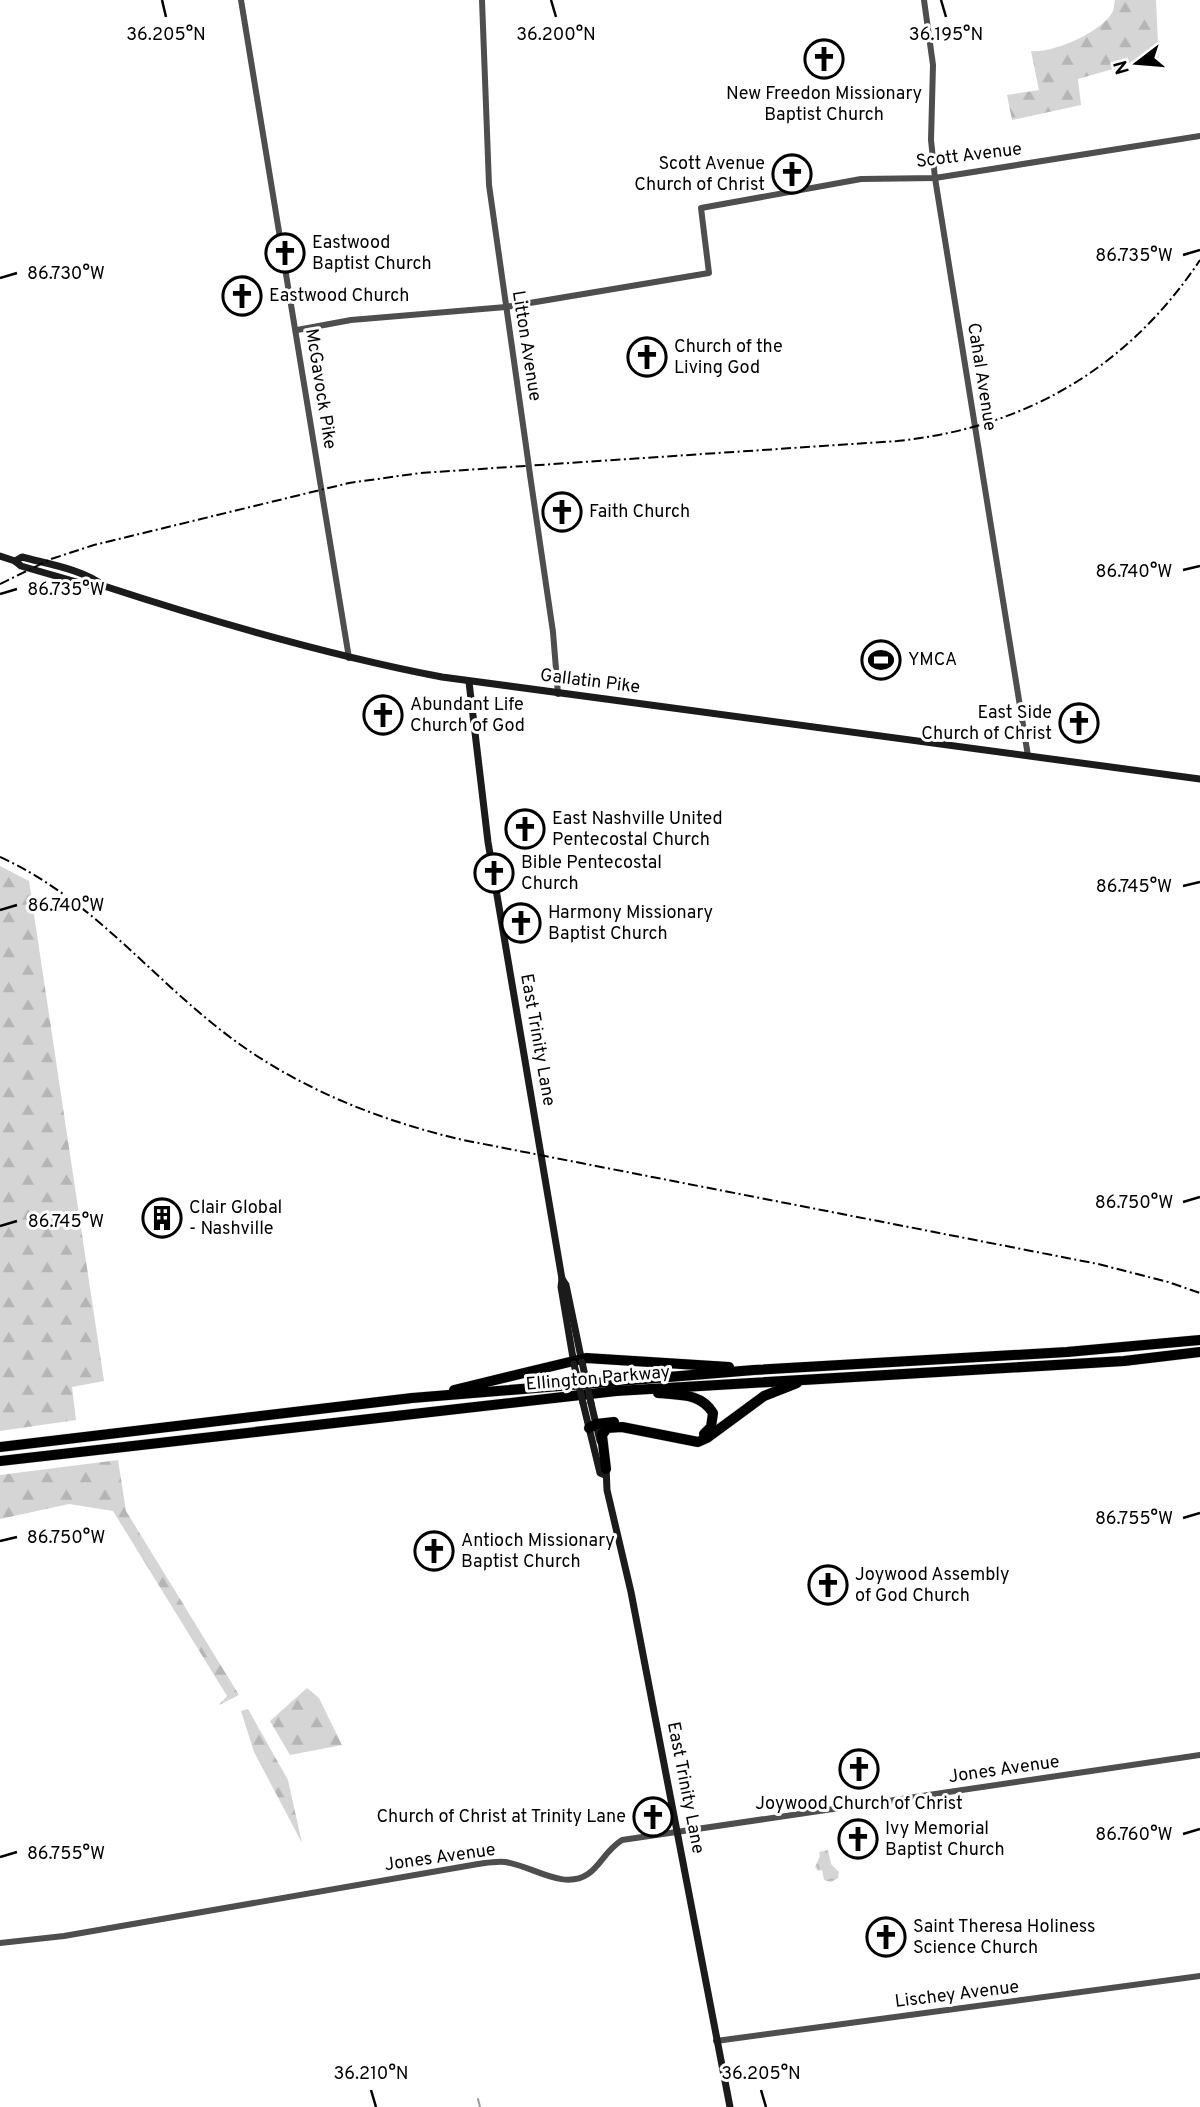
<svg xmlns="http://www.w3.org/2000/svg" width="1200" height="2107" viewBox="0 0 1200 2107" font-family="Overpass,sans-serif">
	<defs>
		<pattern id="forest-firs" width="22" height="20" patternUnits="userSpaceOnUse" patternTransform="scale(1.75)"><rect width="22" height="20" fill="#d5d5d5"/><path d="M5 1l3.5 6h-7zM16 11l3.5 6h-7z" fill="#b5b5b5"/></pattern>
		<pattern id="park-crowns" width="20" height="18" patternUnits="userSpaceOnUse" patternTransform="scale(1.75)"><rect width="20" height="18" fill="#d5d5d5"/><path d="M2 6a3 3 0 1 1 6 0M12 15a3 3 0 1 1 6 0" fill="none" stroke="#b5b5b5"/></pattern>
	</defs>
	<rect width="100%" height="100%" fill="#fff"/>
	<g fill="url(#forest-firs)">
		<path d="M1115,0H1156L1159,66L1130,64L1078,79L1081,105L1012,120L1007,95L1039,90L1031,51C1052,54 1104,31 1113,11C1114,8 1114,4 1115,0Z"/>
		<path d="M0,866L29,881L104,1381L72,1387L76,1420L0,1431Z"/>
		<path d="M118,1460L126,1511L239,1695L219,1705L227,1696L113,1511L69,1504L0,1519V1475Z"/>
		<path d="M307,1688L319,1698L342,1745L290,1755L270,1721Z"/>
		<path d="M248,1709L288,1780L302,1843L254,1752L241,1711Z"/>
	</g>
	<path fill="url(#park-crowns)" d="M828,1850L831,1864L839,1872L838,1878L831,1882L824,1880L822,1870L818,1871L815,1867L820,1856L819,1852Z"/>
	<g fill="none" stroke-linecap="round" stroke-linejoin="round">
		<path stroke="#9c9c9c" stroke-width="2" d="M478,2099L480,2107"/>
		<g stroke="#dbdbdb" stroke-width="11">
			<g id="motorway">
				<path d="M454,1390L586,1358L729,1367"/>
				<path d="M658,1393C680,1395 701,1393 713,1413L711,1427L704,1434"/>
				<path d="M589,1428L596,1424L614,1422"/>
				<path d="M0,1447L412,1398L754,1370L1067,1352L1200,1340"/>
				<path d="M0,1461L616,1391L1124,1361L1200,1352"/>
				<path d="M606,1469L602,1435L607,1428L622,1427L698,1442L707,1438L764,1396L797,1383"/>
			</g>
		</g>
		<g stroke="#4e4e4e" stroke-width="6">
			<path d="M241,0L349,658"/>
			<path d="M482,0L489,185L528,460"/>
			<path d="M924,0L933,65L931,140L935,178L1028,756"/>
			<path d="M297,330L351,320L506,307L709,273L701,208L861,179L935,178L1200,136"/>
			<path d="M530,475L553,632L558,694"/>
			<path d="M0,1943L64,1936L478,1864C486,1863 496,1861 505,1862C531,1865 563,1891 588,1874C601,1865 605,1851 622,1840L1200,1755"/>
			<path d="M716,2041L1200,1976"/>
		</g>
		<g stroke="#1b1b1b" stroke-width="7">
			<path d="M0,556L15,561L21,566L94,587L104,586"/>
			<path d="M15,561L22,557C48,564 82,569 104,586C214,622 327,655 442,677L1200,779"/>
			<path d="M469,682L488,842L562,1279L566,1285L582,1362"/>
			<path d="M562,1279L561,1287L574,1364"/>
			<path d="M583,1403L600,1473L605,1475"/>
			<path d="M591,1403L600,1441"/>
			<path d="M606,1466L607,1490L631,1592L730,2107"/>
		</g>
		<use href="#motorway" stroke="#000" stroke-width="10"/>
		<g stroke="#000" stroke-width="2" stroke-dasharray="10 3.5 2 3.5" stroke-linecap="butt">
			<path d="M0,584L51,559L94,545L349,483L420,473L897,441C1025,428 1128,368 1200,260"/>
			<path d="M0,857C90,898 146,972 222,1031C292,1086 377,1120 463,1140L1098,1264L1168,1282L1200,1293"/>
		</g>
		<path stroke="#4e4e4e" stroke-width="6" d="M528,460L530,475"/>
		<g stroke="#1b1b1b" stroke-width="7">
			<path d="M582,1362L591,1403"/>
			<path d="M574,1364L583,1403"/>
		</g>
	</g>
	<path fill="none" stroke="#000" stroke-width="2.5" d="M162,0L166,17M551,0L556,17M941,0L946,17M1183,255L1200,250M0,278L17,273M1183,570L1200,566M0,594L17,589M1183,886L1200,882M0,910L17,905M1183,1202L1200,1197M0,1226L17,1221M1183,1518L1200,1513M0,1541L17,1537M1183,1834L1200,1829M0,1857L17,1852M371,2090L376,2107M761,2090L766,2107"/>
	<defs>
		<g id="church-ring" transform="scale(2.0125)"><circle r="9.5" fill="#fff" stroke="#000" stroke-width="1.5"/><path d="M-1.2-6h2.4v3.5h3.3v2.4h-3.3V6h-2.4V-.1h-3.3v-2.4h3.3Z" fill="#000"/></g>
		<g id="stadium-ring" transform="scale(2.0125)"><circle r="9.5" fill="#fff" stroke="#000" stroke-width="1.5"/><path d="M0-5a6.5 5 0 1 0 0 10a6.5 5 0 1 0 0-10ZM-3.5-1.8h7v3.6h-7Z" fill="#000"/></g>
		<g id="building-ring" transform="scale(2.0125)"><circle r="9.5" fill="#fff" stroke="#000" stroke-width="1.5"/><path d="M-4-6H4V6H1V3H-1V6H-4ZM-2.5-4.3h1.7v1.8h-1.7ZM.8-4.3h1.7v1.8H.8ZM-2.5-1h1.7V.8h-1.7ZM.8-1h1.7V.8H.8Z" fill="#000"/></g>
	</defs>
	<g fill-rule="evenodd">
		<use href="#church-ring" x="824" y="59"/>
		<use href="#church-ring" x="792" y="174"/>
		<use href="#church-ring" x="285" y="253"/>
		<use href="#church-ring" x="242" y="296"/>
		<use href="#church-ring" x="647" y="357"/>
		<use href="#church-ring" x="562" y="512"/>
		<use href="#stadium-ring" x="881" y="660"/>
		<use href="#church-ring" x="383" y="715"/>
		<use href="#church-ring" x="1079" y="723"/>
		<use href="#church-ring" x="525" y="829"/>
		<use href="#church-ring" x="494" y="873"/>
		<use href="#church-ring" x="521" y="923"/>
		<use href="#building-ring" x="162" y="1218"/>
		<use href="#church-ring" x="434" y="1551"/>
		<use href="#church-ring" x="828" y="1585"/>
		<use href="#church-ring" x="859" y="1769"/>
		<use href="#church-ring" x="653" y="1817"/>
		<use href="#church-ring" x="858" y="1839"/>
		<use href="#church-ring" x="886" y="1937"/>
	</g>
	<g text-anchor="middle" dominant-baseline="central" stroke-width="6" stroke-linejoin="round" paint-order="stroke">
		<g font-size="18" fill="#000" stroke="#fff" text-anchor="start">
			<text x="824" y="94" text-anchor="middle">New Freedon Missionary<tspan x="824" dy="21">Baptist Church</tspan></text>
			<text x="765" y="164" text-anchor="end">Scott Avenue<tspan x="765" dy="21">Church of Christ</tspan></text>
			<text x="312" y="243">Eastwood<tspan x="312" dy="21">Baptist Church</tspan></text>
			<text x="269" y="296">Eastwood Church</text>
			<text x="674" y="347">Church of the<tspan x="674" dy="21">Living God</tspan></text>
			<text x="589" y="512">Faith Church</text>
			<text x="908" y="660">YMCA</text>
			<text x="410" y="705">Abundant Life<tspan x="410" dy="21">Church of God</tspan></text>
			<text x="1052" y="713" text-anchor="end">East Side<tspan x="1052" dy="21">Church of Christ</tspan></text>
			<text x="552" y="819">East Nashville United<tspan x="552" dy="21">Pentecostal Church</tspan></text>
			<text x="521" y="863">Bible Pentecostal<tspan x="521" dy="21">Church</tspan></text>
			<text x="548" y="913">Harmony Missionary<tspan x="548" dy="21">Baptist Church</tspan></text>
			<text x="189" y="1208">Clair Global<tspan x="189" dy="21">- Nashville</tspan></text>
			<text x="461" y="1541">Antioch Missionary<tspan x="461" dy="21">Baptist Church</tspan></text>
			<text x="855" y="1575">Joywood Assembly<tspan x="855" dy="21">of God Church</tspan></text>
			<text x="859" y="1804" text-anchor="middle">Joywood Church of Christ</text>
			<text x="626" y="1817" text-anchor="end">Church of Christ at Trinity Lane</text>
			<text x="885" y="1829">Ivy Memorial<tspan x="885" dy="21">Baptist Church</tspan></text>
			<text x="913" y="1927">Saint Theresa Holiness<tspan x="913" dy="21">Science Church</tspan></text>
		</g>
		<g font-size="18" fill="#000" stroke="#fff">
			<text transform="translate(969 156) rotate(-7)">Scott Avenue</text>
			<text transform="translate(526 346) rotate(81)">Litton Avenue</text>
			<text transform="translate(981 377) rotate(81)">Cahal Avenue</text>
			<text transform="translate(320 389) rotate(81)">McGavock Pike</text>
			<text transform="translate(590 682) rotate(7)">Gallatin Pike</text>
			<text transform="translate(537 1040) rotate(80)">East Trinity Lane</text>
			<text transform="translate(598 1379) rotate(-5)">Ellington Parkway</text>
			<text transform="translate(1004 1770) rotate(-8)">Jones Avenue</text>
			<text transform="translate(685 1788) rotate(79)">East Trinity Lane</text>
			<text transform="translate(440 1858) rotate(-8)">Jones Avenue</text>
			<text transform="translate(957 1995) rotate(-7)">Lischey Avenue</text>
		</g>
	</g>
	<g font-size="18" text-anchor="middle" fill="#000" stroke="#fff" stroke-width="6" stroke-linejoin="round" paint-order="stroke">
		<text x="166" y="40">36.205°N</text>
		<text x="556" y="40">36.200°N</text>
		<text x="946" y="40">36.195°N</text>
		<text x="1134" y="261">86.735°W</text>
		<text x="66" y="279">86.730°W</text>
		<text x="1134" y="577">86.740°W</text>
		<text x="66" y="595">86.735°W</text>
		<text x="1134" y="892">86.745°W</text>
		<text x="66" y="911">86.740°W</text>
		<text x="1134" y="1208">86.750°W</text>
		<text x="66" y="1227">86.745°W</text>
		<text x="1134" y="1524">86.755°W</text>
		<text x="66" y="1543">86.750°W</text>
		<text x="1134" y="1840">86.760°W</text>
		<text x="66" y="1859">86.755°W</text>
		<text x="371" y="2079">36.210°N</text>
		<text x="761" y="2079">36.205°N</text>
	</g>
	<g transform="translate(1137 63) rotate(254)" stroke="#ffffff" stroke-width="5" paint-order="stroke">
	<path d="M0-5L12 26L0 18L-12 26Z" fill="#000000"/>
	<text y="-10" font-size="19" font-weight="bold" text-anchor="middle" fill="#000000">N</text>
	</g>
</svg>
